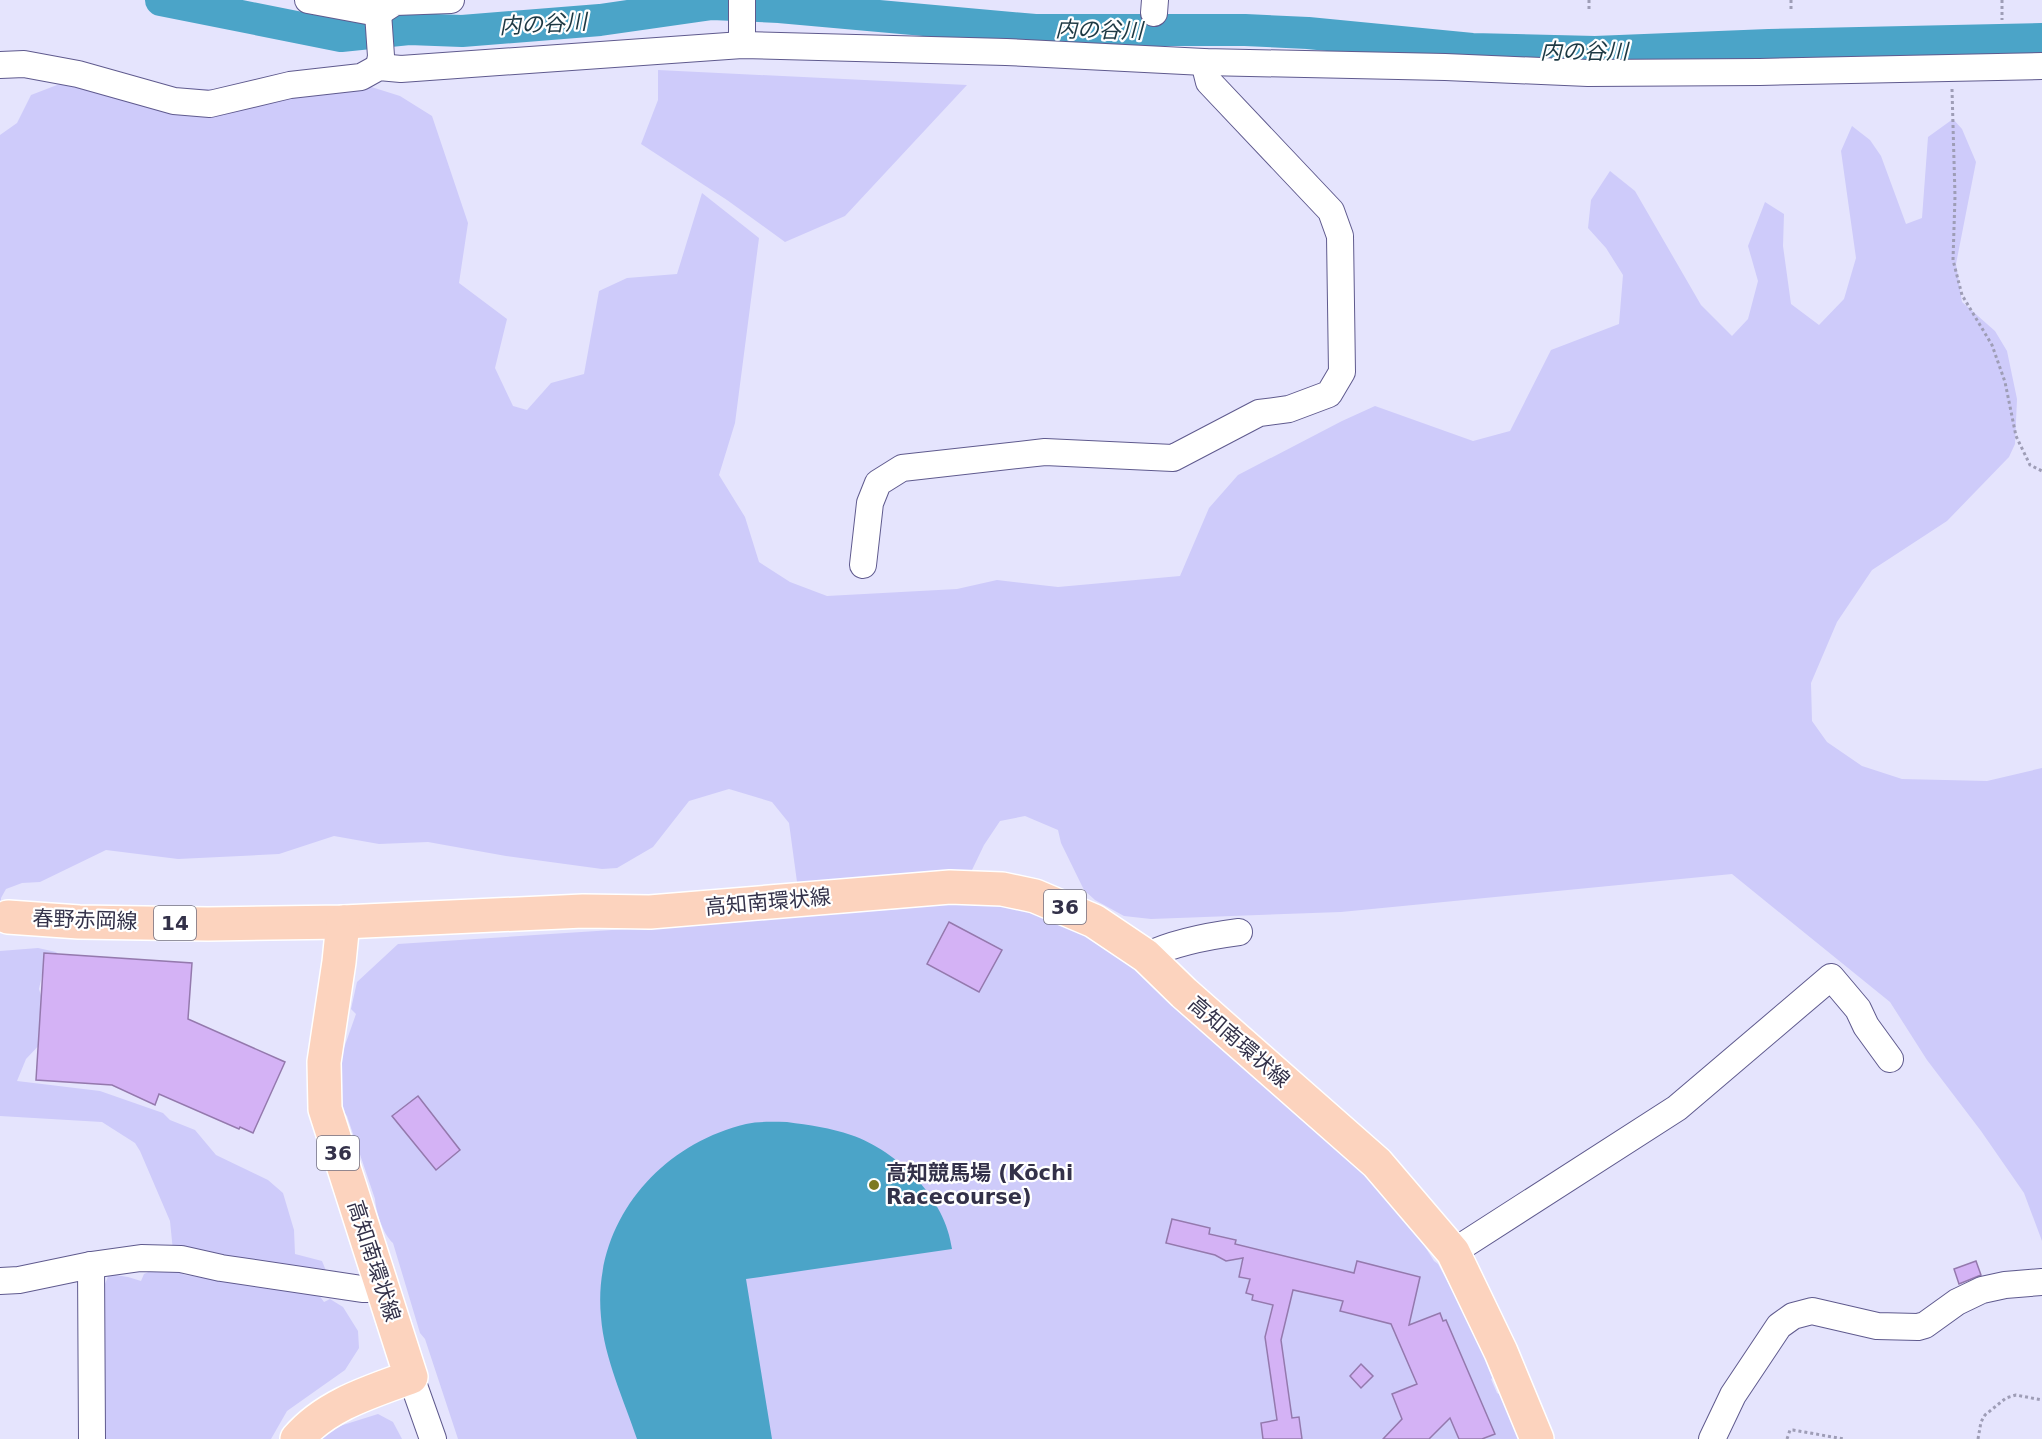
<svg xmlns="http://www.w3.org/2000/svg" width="2042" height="1439" viewBox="0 0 2042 1439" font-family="'DejaVu Sans','Noto Sans JP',sans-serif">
	<rect width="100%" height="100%" fill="#e5e4fd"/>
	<g fill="#cecbfa">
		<path d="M658,70L967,85L845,216L785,242L727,200L641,144L658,100Z"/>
		<path d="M346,79L400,96L432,116L468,223L459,283L507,319L495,368L513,406L527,410L551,383L584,374L599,291L627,278L677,274L702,193L759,238L735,423L719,475L745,517L759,562L790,582L827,596L957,589L997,580L1058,587L1180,576L1209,508L1238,475L1342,421L1375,406L1473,441L1510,431L1551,350L1619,324L1623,275L1606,248L1588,228L1591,200L1610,171L1635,191L1701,305L1732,336L1748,319L1758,281L1748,246L1765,202L1784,214L1783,246L1791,304L1819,325L1844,299L1856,258L1841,151L1852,126L1870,140L1881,156L1906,224L1922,218L1928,137L1953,119L1962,129L1976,162L1956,264L1962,302L1995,331L2007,351L2017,399L2015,444L2009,457L1947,521L1872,570L1837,622L1811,683L1812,721L1827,742L1862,766L1902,779L1987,781L2042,768V1241L2024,1193L1981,1131L1927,1060L1890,1002L1732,874L1341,912L1151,919L1124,916L1095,900L1084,890L1061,843L1058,830L1025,816L1000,821L984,845L972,870L797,882L789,823L772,802L729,789L689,801L653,847L617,868L602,869L506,856L428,842L379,844L334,836L279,854L178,859L106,850L40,882L22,883L6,889L1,898L0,924V135L17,123L31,95L57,85L85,82L138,90L185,88L243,91Z"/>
		<path d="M954,903L1005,906L1038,914L1070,926L1128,963L1220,1048L1360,1169L1390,1201L1422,1242L1434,1261L1438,1264L1464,1312L1491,1369L1493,1378L1491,1379L1497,1393L1501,1395L1519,1439H458L425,1339L420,1333L393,1243C383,1234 376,1212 375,1199L347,1116L343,1111L341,1088L338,1078L344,1048L356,1014L351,1009L357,982L398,944L643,928L889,907L891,910Z"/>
		<path d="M38,948L56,952L62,958L48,965L42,975L39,989L44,1005V1040L26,1059L17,1081L100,1091L163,1113L170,1120L195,1130L216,1155L268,1180L283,1193L294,1230L295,1254L322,1261L329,1278L173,1251L170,1221L140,1151L135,1143L102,1122L0,1116V951Z"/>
		<path d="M155,1269H171L185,1275L319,1295L324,1302L330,1299L343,1307L358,1331L359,1348L345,1370L287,1411L271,1439H101L103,1289L109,1274L128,1277L141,1281L144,1274Z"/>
		<path d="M378,1414L393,1422L402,1439H308V1436Z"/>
	</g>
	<path fill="#4ba4c8" d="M787,1122C809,1125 831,1128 851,1135C898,1151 946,1199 952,1249L746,1279L772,1439H637C624,1400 604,1358 601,1317C592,1224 658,1145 746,1124C759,1121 774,1122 787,1122Z"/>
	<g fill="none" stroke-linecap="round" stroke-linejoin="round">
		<path stroke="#4ba4c8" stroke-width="32" d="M161,0L341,36L409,29L462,31L600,20L712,4L779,7L1035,30H1245L1308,33L1472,49L1595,52L1769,45L2042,39"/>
	</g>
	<g fill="#d4b2f5" stroke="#9479ad" stroke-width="1.5">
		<path d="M949,922L1002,950L979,992L927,964Z"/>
		<path d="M44,953L192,963L188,1019L285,1062L253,1133L240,1127L239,1129L159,1094L155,1105L112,1085L36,1080Z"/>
		<path d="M418,1096L460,1150L436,1170L392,1116Z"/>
		<path d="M1172,1219L1210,1228L1209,1234L1236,1240L1235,1244L1354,1273L1357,1261L1420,1277L1409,1325L1440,1313L1443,1321L1446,1320L1495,1434L1482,1439H1459L1450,1418L1429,1439H1383L1402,1419L1392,1394L1417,1384L1391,1324L1340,1311L1343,1301L1293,1290L1281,1340L1292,1418L1299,1417L1302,1439H1263L1261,1423L1277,1420L1265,1337L1273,1305L1252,1300L1253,1295L1246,1293L1250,1279L1239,1277L1243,1258L1226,1261L1215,1255L1166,1243Z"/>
		<path d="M1976,1261L1981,1275L1959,1284L1954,1269Z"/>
		<path d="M1361,1364L1373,1376L1361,1388L1350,1376Z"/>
	</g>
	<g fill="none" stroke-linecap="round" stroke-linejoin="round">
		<g stroke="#5f5a8e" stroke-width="28">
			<g id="minor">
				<path d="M308,0L378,13L395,2L451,0"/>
				<path d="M378,13L381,56L379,67"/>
				<path d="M1154,13L1155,0"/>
				<path d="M742,45V0"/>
				<path d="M0,65L24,64L78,74L174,101L210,104L290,85L361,77L379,67L401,69L742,45L1006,52L1204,62L1445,67L1588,73L1760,72L2042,66"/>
				<path d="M863,565L870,503L878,483L902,468L1045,452L1173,458L1259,413L1289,409L1329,394L1342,372L1340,236L1331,211L1209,82L1204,62"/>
				<path d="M1146,956C1175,942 1208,936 1239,932"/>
				<path d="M1453,1252L1677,1108L1831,977L1858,1009L1866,1026L1890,1059"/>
				<path d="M91,1265L92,1439"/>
				<path d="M0,1281L19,1280L91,1265L141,1258L181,1259L221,1268L362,1289H383"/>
				<path d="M411,1377L433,1439"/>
				<path d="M1712,1439L1733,1395L1779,1326L1793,1316L1812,1311L1877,1326L1918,1327L1925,1325L1957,1302L1982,1290L2005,1285L2042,1282"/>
			</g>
		</g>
		<g stroke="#fff" stroke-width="36">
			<g id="major">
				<path d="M8,917L79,922L208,924L343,922L583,911L650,912L950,887L1002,889L1035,896L1094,921L1146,956L1184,993L1377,1163L1453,1252L1501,1352L1537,1439"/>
				<path d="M297,1439C326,1405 370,1392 411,1377L325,1109L324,1062L339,962L343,922"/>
			</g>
		</g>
		<g stroke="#9e9db6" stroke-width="3" stroke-dasharray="3 3" stroke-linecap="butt">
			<path d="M1589,0V10"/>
			<path d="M1791,0V9"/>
			<path d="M2002,0V20"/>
			<path d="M1952,89L1955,196L1953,260L1962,295L1992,345L2005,382L2016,436L2030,465L2042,471"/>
			<path d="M1787,1439L1790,1430H1793L1844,1439"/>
			<path d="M1978,1439L1981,1422L1985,1415L2006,1398L2016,1395L2042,1400"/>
		</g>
		<use href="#minor" stroke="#fff" stroke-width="26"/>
		<use href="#major" stroke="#fcd3be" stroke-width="33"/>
	</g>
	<circle fill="#7d7a21" stroke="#fff" stroke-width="2" cx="874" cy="1185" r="6"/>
	<g text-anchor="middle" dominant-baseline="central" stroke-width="4.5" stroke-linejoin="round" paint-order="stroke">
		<g fill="#fff" stroke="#706f80" stroke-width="1.5">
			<rect x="1044" y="890" width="42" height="34" rx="4.5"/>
			<rect x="154" y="906" width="42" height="34" rx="4.5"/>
			<rect x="317" y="1136" width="42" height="34" rx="4.5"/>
		</g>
		<g font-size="20" font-weight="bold" fill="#333149">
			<text x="1065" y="907">36</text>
			<text x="175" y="923">14</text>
			<text x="338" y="1153">36</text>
		</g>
		<g font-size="21" fill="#333149" stroke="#fff">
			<text transform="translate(768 902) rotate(-5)">高知南環状線</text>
			<text transform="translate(85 920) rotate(2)">春野赤岡線</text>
			<text transform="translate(1239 1042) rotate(41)">高知南環状線</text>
			<text transform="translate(374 1261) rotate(72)">高知南環状線</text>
		</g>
		<g font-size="21" font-weight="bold" fill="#333149" stroke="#fff" text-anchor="start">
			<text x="886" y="1173">高知競馬場 (Kōchi<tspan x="886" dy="24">Racecourse)</tspan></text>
		</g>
		<g font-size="22" font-style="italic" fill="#1d3944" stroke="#fff">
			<text transform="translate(543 24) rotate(-3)">内の谷川</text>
			<text transform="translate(1099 30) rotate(1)">内の谷川</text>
			<text x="1584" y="51">内の谷川</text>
		</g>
	</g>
</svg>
